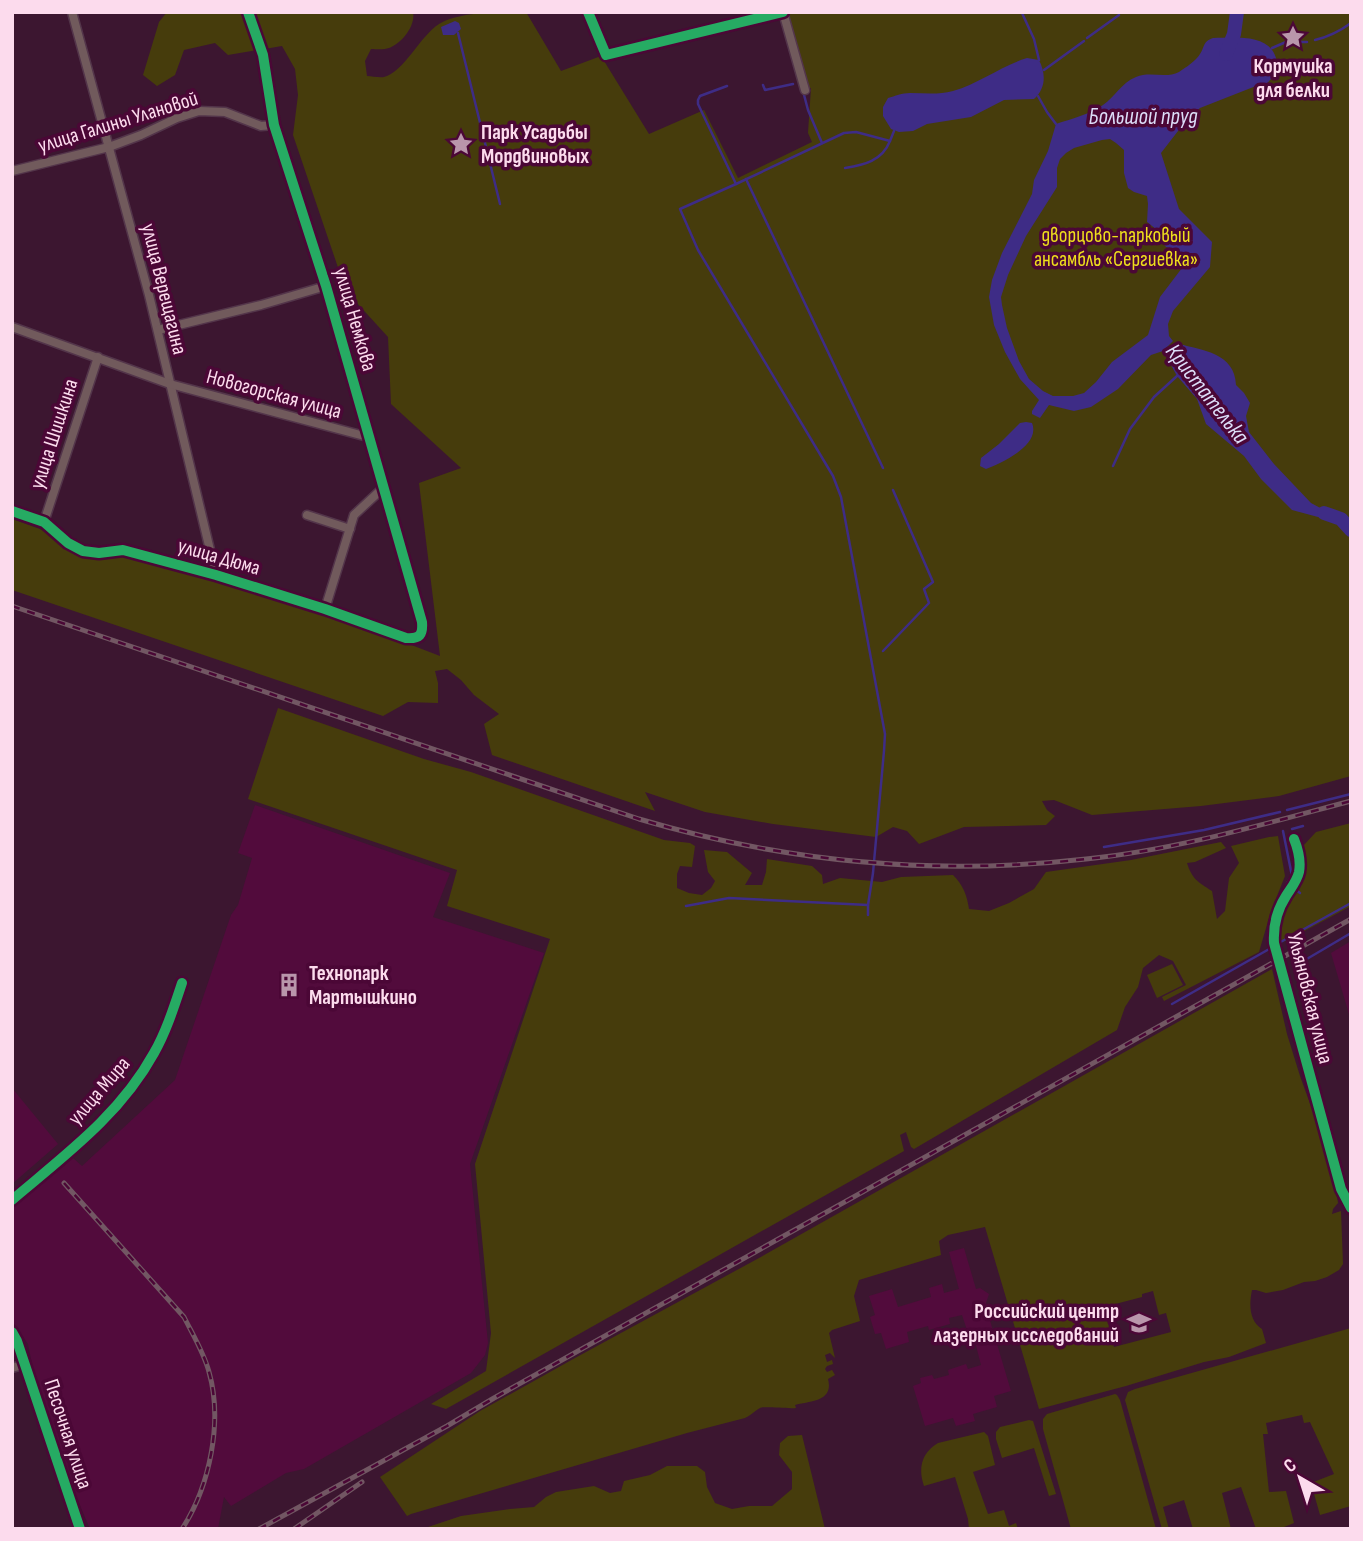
<svg xmlns="http://www.w3.org/2000/svg" width="1363" height="1541" viewBox="0 0 1363 1541" font-family="'Sofia Sans Condensed',sans-serif">
	<rect width="100%" height="100%" fill="#3c1630"/>
	<g fill="#520b3c">
		<path d="M255,805L450,873L433,917L544,953L470,1164L488,1343L485,1355L471,1373L304,1469L286,1473L231,1506L224,1497L218,1529H90L68,1477L37,1389L28,1344L12,1321V1208L73,1158L82,1166L175,1080L231,915L238,905L252,858L238,853Z"/>
		<path d="M1351,941V1021L1331,953Z"/>
		<path d="M12,1088L58,1144L12,1184Z"/>
		<path d="M964,1248L976,1289L980,1288L989,1294L986,1303V1307L1011,1391L994,1396L997,1407L973,1414L975,1421L956,1426L953,1418L925,1426L913,1386L921,1383L920,1378L932,1375L934,1379L949,1375L948,1370L966,1364L968,1369L981,1365L975,1342H971L962,1315L949,1318L950,1324L929,1330L928,1326L907,1332L909,1342L886,1349L881,1333L875,1334L870,1317L875,1315L869,1296L892,1289L898,1307L931,1297L929,1288L942,1284L944,1293L959,1289L949,1252Z"/>
	</g>
	<g fill="#463c0c" fill-rule="evenodd">
		<path d="M167,12H413C416,26 401,44 389,48C384,50 376,49 371,49L365,61L367,76C372,76 379,78 384,77C404,72 420,36 439,24C460,11 502,12 526,12L561,71L601,56L649,134L704,110L738,178L812,142L808,133L811,88H808L787,12H1351V776L1279,796L1201,806L1092,815L1054,800L1042,801L1047,810L1055,816L1046,825L964,827L919,844L907,831L893,827L876,837L773,824L705,812L645,792L655,811L492,755L484,724L499,714L474,695L461,680L447,669L435,671L438,683V703L408,702L383,716L12,590V519L82,544L253,584L440,656L419,483L461,468L391,404L388,337L346,291L293,135L298,95L295,69L282,46L228,55L215,43L184,50L175,75L157,86L143,75L159,22Z"/>
		<path d="M278,708L424,759L471,772L664,840L690,843L695,846L692,867L680,866L677,874V888L689,893L702,895L711,888L715,881L708,872L704,850L727,852L752,873L745,885H762L766,872L767,859L812,866L822,875L823,884L840,878L882,882L901,877L953,875C963,885 967,895 969,909L989,911L1009,903L1034,889L1046,872L1131,860L1221,842L1226,848L1195,862L1187,863C1192,879 1198,882 1212,891L1217,919L1225,911L1229,878L1239,863L1231,846L1269,837L1278,836L1285,876L1271,911L1259,952L1164,1001L1162,997L1186,985L1173,961L1159,955L1143,968L1138,987L1125,1007L1117,1030L914,1149L911,1147L906,1132L900,1135L904,1151L446,1409L431,1404L486,1371L491,1333L475,1164L550,939L447,906L457,870L248,799Z"/>
		<path d="M1351,823V906L1286,941L1280,942L1279,930L1282,915L1305,870L1304,845L1316,832Z"/>
		<path d="M1172,964L1183,985L1157,998L1147,975Z"/>
		<path d="M1272,969L1287,1034L1300,1076L1313,1112L1337,1197L1338,1203L1333,1209L1332,1214L1341,1211L1343,1264L1339,1270L1327,1277L1315,1281L1304,1282L1283,1290L1266,1293L1256,1290H1252C1249,1304 1249,1321 1262,1329L1266,1343L1229,1357L1204,1362L1126,1386L1039,1409L985,1227L948,1235L939,1241L941,1255L859,1280L854,1296L860,1321L832,1330L829,1333L835,1358L830,1353L825,1355L827,1362L832,1360L833,1364L827,1366L825,1369L827,1372L832,1370L835,1375L828,1379C834,1402 810,1401 795,1405L796,1408C788,1409 763,1406 760,1408C754,1411 752,1415 745,1418L687,1433L411,1514L407,1516L380,1477L480,1411L575,1358L759,1258ZM1153,1291L1159,1315L1166,1313L1171,1332L1114,1347L1104,1307L1142,1297V1294Z"/>
		<path d="M1351,1328V1506L1320,1515L1311,1483L1334,1474L1310,1422L1304,1423L1302,1415L1266,1423L1268,1434H1263L1269,1492L1286,1491L1294,1523L1279,1529H1256L1241,1487L1222,1493L1231,1529H1193L1184,1500L1163,1507L1169,1529H1162L1125,1400L1128,1392L1135,1389Z"/>
		<path d="M1115,1394L1117,1395L1120,1400L1156,1529H1071L1043,1429V1419L1047,1414Z"/>
		<path d="M1029,1420L1033,1421L1034,1424L1056,1494L1049,1496L1034,1448L1002,1458L996,1439V1432L1000,1427Z"/>
		<path d="M984,1432L988,1436L995,1465L973,1472L988,1514L1004,1510L1009,1526L1016,1523L1018,1529H969L968,1519L955,1477L924,1486C918,1469 921,1453 938,1443Z"/>
		<path d="M802,1435L825,1529H422L461,1516L510,1509L534,1507L546,1497L556,1492L594,1486L610,1493L621,1491L624,1481L650,1475L667,1466H697L705,1472L707,1487L715,1503L732,1509L749,1506H772L792,1489V1472L779,1455L780,1443L788,1436Z"/>
	</g>
	<g fill="#3e2c86" fill-rule="evenodd">
		<path d="M455,21L459,23L461,29L454,35H443L441,27Z"/>
		<path d="M1213,38C1233,38 1269,33 1276,58C1280,70 1273,78 1264,86H1256L1200,108L1185,122L1161,153L1179,209L1212,242L1210,267L1173,311L1168,324L1169,336L1173,341L1163,351L1151,355L1118,389L1091,407L1074,411L1049,405L1040,418L1032,414V411L1039,400L1020,379L1005,352L994,325L989,297L992,280L1002,253L1032,194L1034,180L1048,151L1056,124C1071,119 1090,114 1103,105C1115,97 1121,83 1136,77C1150,71 1166,79 1179,72C1185,68 1197,60 1200,54C1205,47 1202,42 1213,38ZM1110,139L1116,143L1124,150V173L1128,188L1134,192L1147,196L1148,204L1147,222L1157,230L1160,240L1166,247L1177,250L1185,257L1182,268L1160,297L1148,335L1112,362L1096,382L1084,393L1073,396H1053L1043,391L1029,379L1019,361L1007,328L1002,305L1001,297L1008,275L1026,236L1057,187V168L1060,159L1066,153L1074,148L1102,140Z"/>
		<path d="M1027,58L1039,60C1046,74 1046,88 1034,99L1004,100L971,117L927,124L913,131L899,132L891,129L883,116V107L888,98C895,96 902,93 910,93C924,93 938,95 953,91C980,83 1001,66 1027,58Z"/>
		<path d="M1179,344C1202,350 1235,353 1236,385L1244,393L1250,403L1246,416L1249,432L1274,464L1311,503L1341,519L1318,517L1292,510L1261,479L1244,456L1206,424L1197,399L1177,376L1166,356Z"/>
		<path d="M1026,422L1032,423C1041,445 1002,463 986,469L980,466L981,458L999,444L1020,423Z"/>
	</g>
	<g fill="none" stroke-linecap="round" stroke-linejoin="round">
		<g stroke="#3e2c86" stroke-width="2.5">
			<path d="M1022,13L1034,39L1039,60"/>
			<path d="M458,33L500,204"/>
			<path d="M1087,38L1119,15"/>
			<path d="M1315,40C1328,37 1340,31 1351,23"/>
			<path d="M1296,42H1307"/>
			<path d="M1272,48L1286,42"/>
			<path d="M1044,70L1084,41"/>
			<path d="M763,85L765,90L793,84"/>
			<path d="M727,86L700,96L698,100V104L736,184L844,133L856,132L890,141L894,131"/>
			<path d="M803,91L808,110L822,143"/>
			<path d="M1038,96L1047,112L1056,124"/>
			<path d="M845,168C864,165 882,161 890,141"/>
			<path d="M746,179L883,468"/>
			<path d="M1113,466L1130,429L1154,397L1177,376"/>
			<path d="M883,651L929,603L924,589L933,582L893,490"/>
			<path d="M1287,810L1351,794"/>
			<path d="M1292,829L1303,826"/>
			<path d="M1283,831L1292,876L1287,883L1289,886"/>
			<path d="M1104,847L1204,830L1280,812"/>
			<path d="M1296,890L1300,893"/>
			<path d="M686,906L729,898L868,905L873,873L884,751L885,734L841,497L833,476L698,250L680,209L736,184"/>
			<path d="M868,915V905"/>
			<path d="M1277,944L1351,903"/>
			<path d="M1300,963L1351,933"/>
			<path d="M1172,1004L1271,948"/>
		</g>
		<g stroke="#3e2c86" stroke-width="14">
			<path d="M1226,54L1234,34L1237,12"/>
			<path d="M1324,513L1341,519L1351,530"/>
		</g>
		<g stroke="#53354a" stroke-width="11">
			<g id="street">
				<path d="M72,12L149,295L216,575"/>
				<path d="M588,12L606,55L783,12"/>
				<path d="M783,12L805,90"/>
				<path d="M12,171L109,147L141,135L177,118L199,111L225,112L261,126L274,125"/>
				<path d="M12,327L170,384L368,437"/>
				<path d="M158,330L261,305L326,286"/>
				<path d="M12,511L44,522L68,543L83,551L99,553L123,550L216,575L325,609L406,638C420,639 423,635 422,622L326,286L274,125L263,55L248,12"/>
				<path d="M307,515L350,529"/>
				<path d="M44,522L98,357"/>
				<path d="M325,609L354,515L383,488"/>
				<path d="M1294,839C1298,849 1301,861 1299,872C1297,881 1291,888 1286,896C1277,910 1273,926 1274,943L1341,1189L1351,1208"/>
				<path d="M12,1200C65,1155 120,1115 154,1053C166,1032 174,1007 182,983"/>
				<path d="M12,1332L17,1341L80,1529"/>
				<path d="M12,1368L25,1364"/>
			</g>
		</g>
		<use href="#street" stroke="#715a5c" stroke-width="8"/>
		<g stroke="#725763" stroke-width="5">
			<g id="rail">
				<path d="M12,606L639,819C784,862 936,876 1086,859C1176,850 1264,824 1351,801"/>
				<path d="M64,1183L184,1317C193,1335 204,1353 209,1372C223,1421 210,1486 182,1529"/>
				<path d="M259,1529L447,1426L494,1398L1351,919"/>
				<path d="M294,1529L362,1482"/>
			</g>
		</g>
		<use href="#rail" stroke="#4b0736" stroke-width="2.5" stroke-dasharray="8" stroke-linecap="butt"/>
		<g stroke="#4b0736" stroke-width="15">
			<g id="cycleway">
				<path d="M588,12L606,55L783,12"/>
				<path d="M12,511L44,522L68,543L83,551L99,553L123,550L216,575L325,609L406,638C420,639 423,635 422,622L326,286L274,125L263,55L248,12"/>
				<path d="M1294,839C1298,849 1301,861 1299,872C1297,881 1291,888 1286,896C1277,910 1273,926 1274,943L1341,1189L1351,1208"/>
				<path d="M12,1200C65,1155 120,1115 154,1053C166,1032 174,1007 182,983"/>
				<path d="M12,1332L17,1341L80,1529"/>
			</g>
		</g>
		<use href="#cycleway" stroke="#26ab63" stroke-width="10"/>
	</g>
	<defs>
		<g id="sight-bare" transform="scale(1.89)"><path d="M0-6L1.8-2.2L6-1.7L2.9 1.2L3.7 5.4L0 3.3L-3.7 5.4L-2.9 1.2L-6-1.7L-1.8-2.2Z" fill="#b996ab" stroke="#4b0736" stroke-width="2.5" paint-order="stroke"/></g>
		<g id="building-bare" transform="scale(1.89)"><path d="M-4-6H4V6H1V3H-1V6H-4ZM-2.5-4.3h1.7v1.8h-1.7ZM.8-4.3h1.7v1.8H.8ZM-2.5-1h1.7V.8h-1.7ZM.8-1h1.7V.8H.8Z" fill="#b996ab" stroke="#4b0736" stroke-width="2.5" paint-order="stroke"/></g>
		<g id="university-bare" transform="scale(1.89)"><path d="M0-5L7-2L0 1L-7-2ZM-4 1L0 2.5L4 1V4Q0 6-4 4Z" fill="#b996ab" stroke="#4b0736" stroke-width="2.5" paint-order="stroke"/></g>
	</defs>
	<g fill-rule="evenodd">
		<use href="#sight-bare" x="1293" y="37"/>
		<use href="#sight-bare" x="461" y="144"/>
		<use href="#building-bare" x="289" y="985"/>
		<use href="#university-bare" x="1139" y="1323"/>
	</g>
	<g text-anchor="middle" dominant-baseline="central" stroke-width="7" stroke-linejoin="round" paint-order="stroke">
		<g font-size="21" font-weight="bold" fill="#fcdbed" stroke="#4b0736" text-anchor="start">
			<text x="1293" y="66" text-anchor="middle">Кормушка<tspan x="1293" dy="24">для белки</tspan></text>
			<text x="481" y="132">Парк Усадьбы<tspan x="481" dy="24">Мордвиновых</tspan></text>
			<text x="309" y="973">Технопарк<tspan x="309" dy="24">Мартышкино</tspan></text>
			<text x="1119" y="1311" text-anchor="end">Российский центр<tspan x="1119" dy="24">лазерных исследований</tspan></text>
		</g>
		<g font-size="21" fill="#fcdbed" stroke="#4b0736">
			<text transform="translate(118 122) rotate(-17)">улица Галины Улановой</text>
			<text transform="translate(164 289) rotate(76)">улица Верещагина</text>
			<text transform="translate(355 319) rotate(74)">улица Немкова</text>
			<text transform="translate(274 394) rotate(15)">Новогорская улица</text>
			<text transform="translate(54 434) rotate(-72)">улица Шишкина</text>
			<text transform="translate(219 557) rotate(16)">улица Дюма</text>
			<text transform="translate(1310 998) rotate(76)">Ульяновская улица</text>
			<text transform="translate(99 1091) rotate(-49)">улица Мира</text>
			<text transform="translate(68 1434) rotate(72)">Песочная улица</text>
		</g>
		<g font-size="21" fill="#eede1c" stroke="#4b0736">
			<text x="1116" y="235">дворцово-парковый<tspan x="1116" dy="24">ансамбль «Сергиевка»</tspan></text>
		</g>
		<g font-size="23" font-style="italic" fill="#dcddf8" stroke="#4b0736">
			<text x="1143" y="117">Большой пруд</text>
			<text transform="translate(1207 394) rotate(52)">Кристателька</text>
		</g>
	</g>
	<rect width="1363" height="1541" fill="none" stroke="#fcdbed" stroke-width="28"/>
	<g transform="translate(1300 1478) rotate(321)" stroke="#4b0736" stroke-width="5" paint-order="stroke">
	<path d="M0-5L12 26L0 18L-12 26Z" fill="#fcdbed"/>
	<text y="-10" font-size="19" font-weight="bold" text-anchor="middle" fill="#fcdbed">С</text>
	</g>
</svg>
